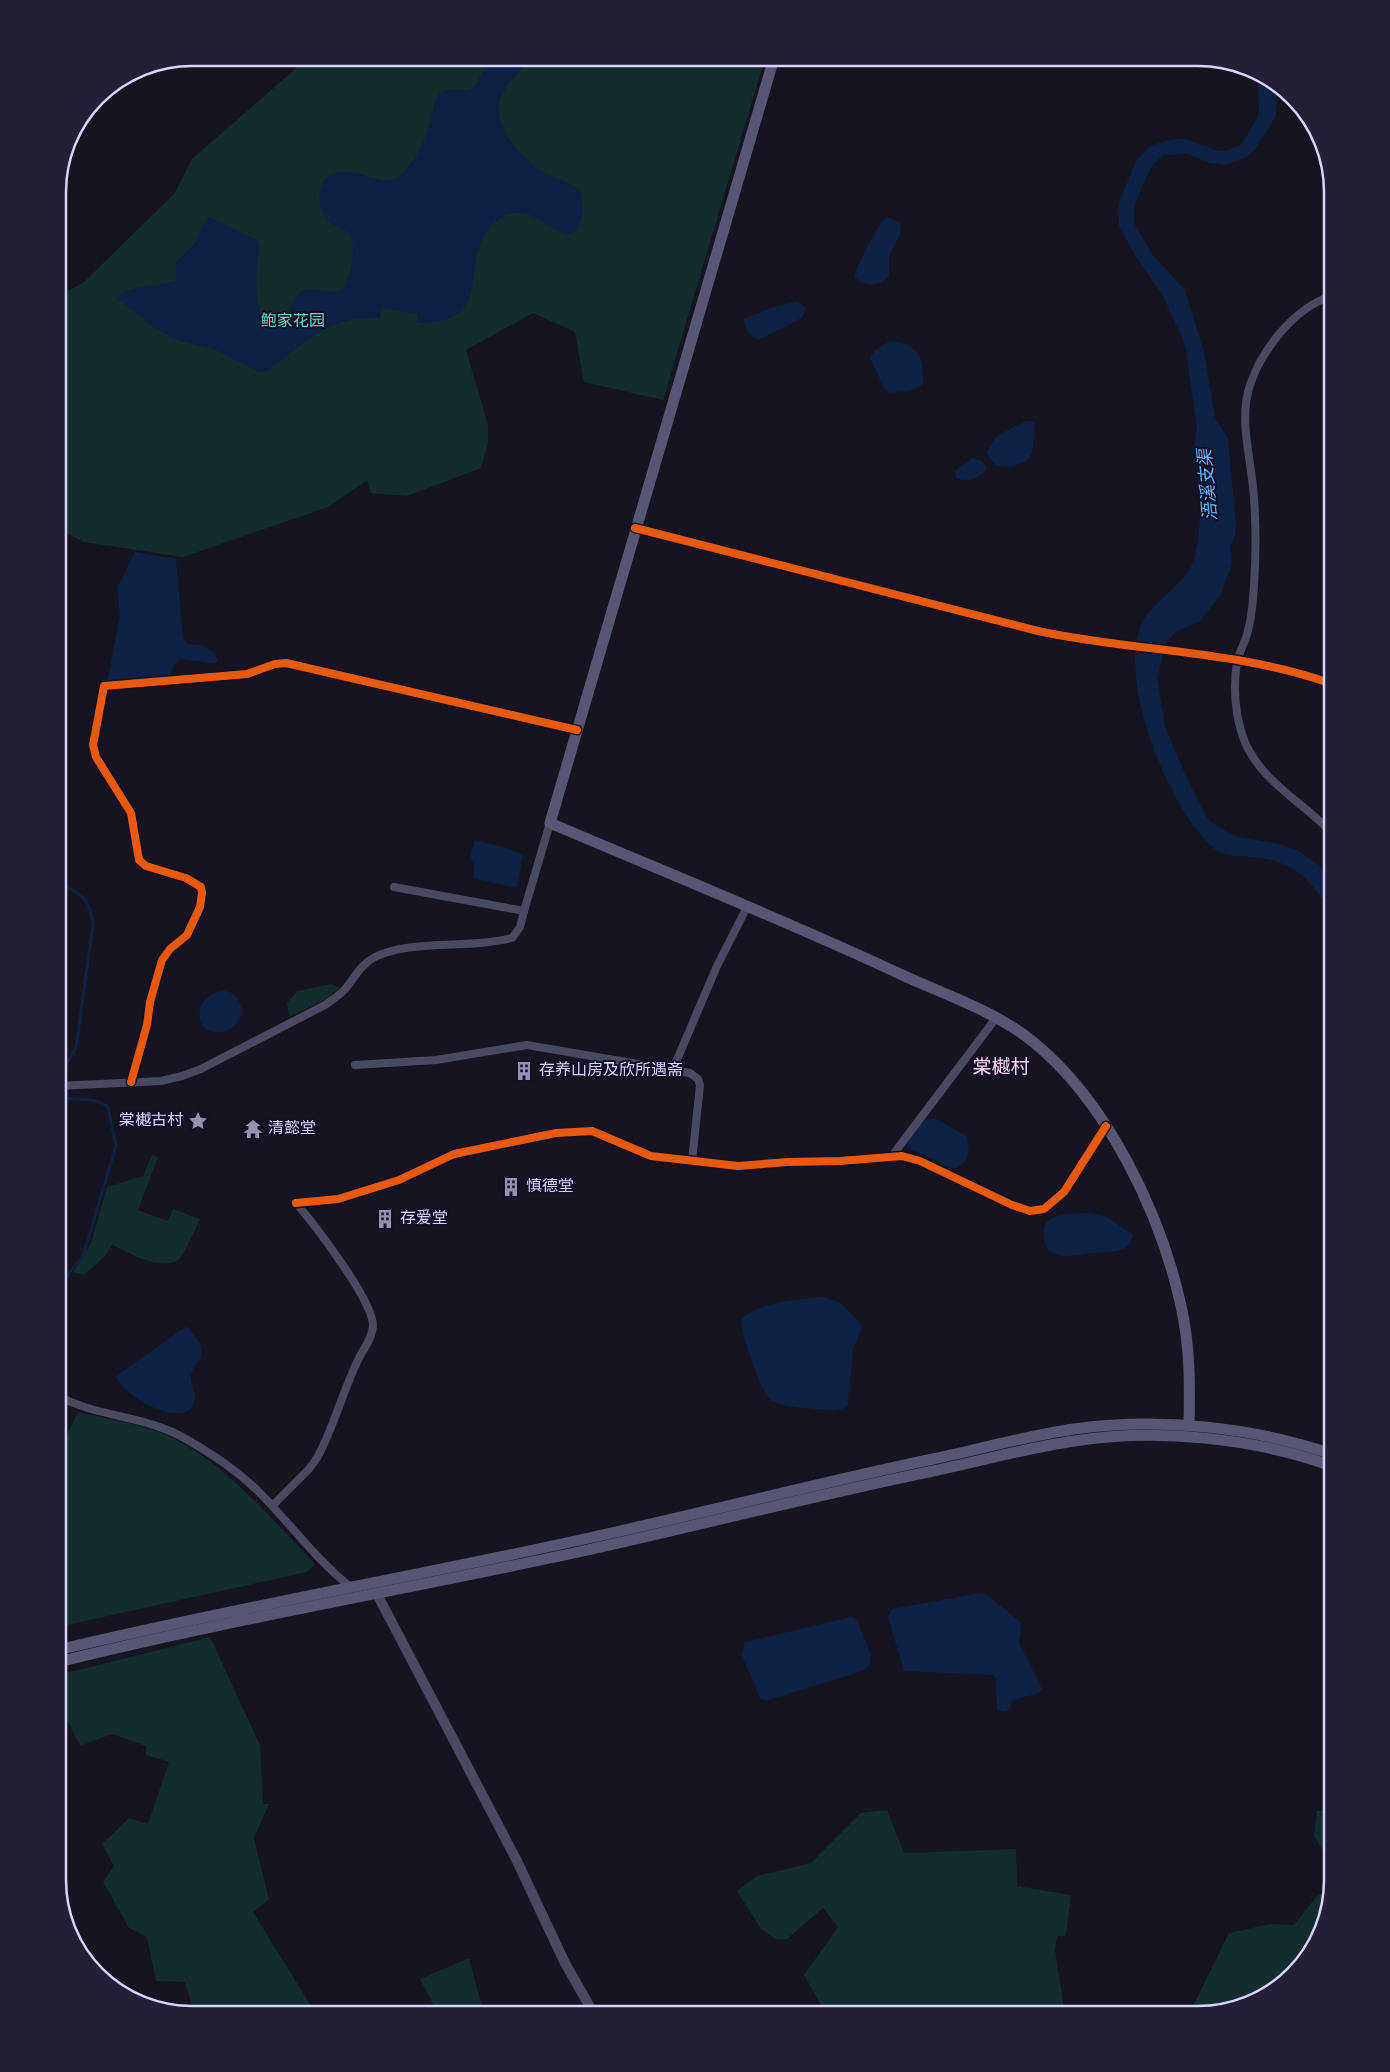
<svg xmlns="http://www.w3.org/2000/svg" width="1390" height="2072" viewBox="0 0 1390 2072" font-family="Overpass,'Noto Sans SC',sans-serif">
	<rect width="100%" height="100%" fill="#161421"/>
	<g fill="#132c2d">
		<path d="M302,58H765L663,400L584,382L575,332L533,313L466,350L488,425V443L481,468L407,496L371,493L367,480L328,507L183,557L84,542L66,533L58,523V296L83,283L174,194L192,159L294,70Z"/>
		<path d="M331,984L339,988L326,999L289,1017L287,1003L297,991Z"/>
		<path d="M152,1155L158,1157L138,1210L168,1221L173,1209L200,1219C195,1229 185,1254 178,1260C162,1272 128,1252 112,1245L105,1256L84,1275L73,1272L91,1243L107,1187L143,1176Z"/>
		<path d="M78,1412C104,1418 131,1422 156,1431C217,1453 271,1518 315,1564L307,1572L58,1627V1453Z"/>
		<path d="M210,1637L260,1745L263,1804H269L254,1838L269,1899L253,1912L316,2014H194L185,1982L156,1981L147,1937L129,1928L103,1882L114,1866L102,1844L129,1818L148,1824L169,1762L146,1755V1746L112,1734L80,1746L58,1702V1675Z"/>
		<path d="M887,1810L904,1853L1016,1849L1017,1886L1071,1895L1066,1936H1057L1055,1950L1065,2014H826L804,1975L838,1927L823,1908L787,1939L777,1940L761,1929L737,1891L757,1876L811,1863L861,1813Z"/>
		<path d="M1317,1811H1332V1865L1314,1836Z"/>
		<path d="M1331,1887L1314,1947L1265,1997L1198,2014H1189L1229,1933L1270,1924L1294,1925L1316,1897Z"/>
		<path d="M469,1958L484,2014H438L420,1979Z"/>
	</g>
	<g fill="#0d2144">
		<path d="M491,58H532C521,71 508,81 501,97C490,125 521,159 544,172C556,179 570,182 581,191L583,213L578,229L568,235C551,231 539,214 520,213C510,212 502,216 495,222C454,258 501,322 420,323H417L418,314L381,308L380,318C329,315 305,343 268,371L259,372L214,349L179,341L155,328L118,300C119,285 164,286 176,281V262L196,242L205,221L209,217L257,240C261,249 258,256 257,266C256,280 256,297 260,311C269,350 295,296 301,292C319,283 341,305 349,276C352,265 356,245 350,235C346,229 337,227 331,223C319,214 316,195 323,182C339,157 382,188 395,179C415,166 427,138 432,115C434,108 434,101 439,94C450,86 462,93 474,87Z"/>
		<path d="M1263,75L1277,87L1276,116L1255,149L1247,157L1225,165L1210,163L1188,154L1164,155L1154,163L1148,173L1134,207V223L1152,254L1185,290L1204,352L1215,418L1228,439L1236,525L1235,535L1230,546L1232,558L1230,569L1221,594L1200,621L1175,632L1166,644L1157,678L1165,726L1187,779L1207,818L1212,823L1238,837L1280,844L1299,851L1319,865L1332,881V914C1311,881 1297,862 1254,857C1239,856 1223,857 1211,846C1168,806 1116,678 1142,623C1155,597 1187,586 1195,556C1200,536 1200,511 1199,492C1198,470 1192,449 1197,428L1185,345L1162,294L1136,257L1119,226L1118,205L1136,161L1150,146L1164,141L1180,139L1189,140L1218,151L1228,150L1241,145L1257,119L1259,111L1258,86Z"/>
		<path d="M887,217L900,223L901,232L889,257V275C881,287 865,287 855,277C854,269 879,223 887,217Z"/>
		<path d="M797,301L806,308L803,317L758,340L748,332L743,319L770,308Z"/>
		<path d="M890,341C921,345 923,357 923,385L912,390L890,393L885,390L870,358L875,350Z"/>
		<path d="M1025,421L1035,422L1032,453L1027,461L1011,467L997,466L986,453L996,437Z"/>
		<path d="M972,458L982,461L987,469C979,478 969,483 956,478L955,471Z"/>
		<path d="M135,552L176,559L183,638L188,644L200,645L215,653L218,662L210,663L181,659L174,665L167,680L107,682L120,616L117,589Z"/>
		<path d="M475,840L510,849L523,855L517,888L473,878L474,864L470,856Z"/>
		<path d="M223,991C235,991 240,1001 242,1011C238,1032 218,1038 202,1026C194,1008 205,993 223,991Z"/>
		<path d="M934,1118L965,1135C973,1147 968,1161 957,1168H951L907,1147C906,1135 922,1119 934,1118Z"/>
		<path d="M1090,1213L1107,1217L1133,1235C1129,1255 1108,1251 1093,1253C1077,1254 1064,1260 1049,1251C1045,1245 1044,1240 1044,1232C1044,1211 1076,1214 1090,1213Z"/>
		<path d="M824,1297L841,1303L863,1326L853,1349L848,1404C839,1414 828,1410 816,1409C802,1407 783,1408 771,1400C761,1393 741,1333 741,1321C753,1302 803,1299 824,1297Z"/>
		<path d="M187,1326L200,1344L202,1352C201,1361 192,1367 191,1376C191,1389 201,1397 190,1409C175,1425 121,1394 116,1376Z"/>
		<path d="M980,1593L987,1595L1020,1622L1021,1630L1019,1643L1042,1689L1039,1693L1013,1700L1010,1708L1006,1712L997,1710L996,1678L993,1675L904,1671L888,1617L892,1609Z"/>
		<path d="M852,1617L857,1620L870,1652V1664L863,1671L768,1700L761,1699L741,1654L745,1642Z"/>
	</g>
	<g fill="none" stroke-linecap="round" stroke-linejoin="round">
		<g stroke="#0d2144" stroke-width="3">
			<path d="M58,1080L76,1048L93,924C90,899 81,892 58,884"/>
			<path d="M58,1287L83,1256L116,1146L108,1107C91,1094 72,1104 58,1094"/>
		</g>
		<g stroke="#4a4962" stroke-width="8">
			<path d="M635,528L1038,631C1135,652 1238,650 1332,684"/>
			<path d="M1332,833C1303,802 1258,780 1243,737C1235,714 1233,686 1237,662C1239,652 1245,643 1247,634C1252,618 1253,601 1254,585C1256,556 1256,526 1254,498C1252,462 1238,420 1250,385C1262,349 1295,307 1332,296"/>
			<path d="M394,887L524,911L550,823"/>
			<path d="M355,1065L436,1060L527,1045L690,1073L698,1079L700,1085L692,1161"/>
			<path d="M673,1069L717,966L747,907"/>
			<path d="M131,1082L147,1025L150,1002L162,960L170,949L187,935L200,907L202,893L201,887L186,878L146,866L139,860L131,813L96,757L93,745L104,686L247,674L275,664L286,663L577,730"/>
			<path d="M58,1086L161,1081L182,1076L201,1069L325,1005C332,1000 340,995 346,988C355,977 361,964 375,957C412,939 470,949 512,938L520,927L524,911"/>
			<path d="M892,1156L996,1018"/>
			<path d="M296,1203L338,1199L399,1180L454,1154L556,1133L592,1131L651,1156L738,1166L788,1162L840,1161L902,1156L920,1161L1012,1205L1030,1211L1044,1209L1064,1192L1106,1126"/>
			<path d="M58,1396C100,1418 145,1415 186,1439C211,1453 236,1470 257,1490C289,1522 315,1559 352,1588"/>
			<path d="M272,1506L309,1469L317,1458C335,1425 343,1389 360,1356C365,1347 373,1336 373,1325C372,1299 314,1224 296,1203"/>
		</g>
		<path stroke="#4a4962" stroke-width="10" d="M377,1594L516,1859L565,1963L594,2014"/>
		<g stroke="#575674" stroke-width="11">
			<path d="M774,58L550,823C667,873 785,920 900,974C943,994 995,1011 1032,1041C1107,1101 1161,1214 1181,1306C1190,1345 1190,1386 1189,1426"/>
			<path d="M58,1650C234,1608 412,1577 589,1538C704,1513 818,1483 933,1459C980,1449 1027,1436 1074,1429C1159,1417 1252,1427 1332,1454"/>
			<path d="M58,1662C231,1619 408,1589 583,1551C700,1525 816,1495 933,1471C980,1461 1027,1448 1074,1441C1157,1428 1254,1438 1332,1466"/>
		</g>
		<g stroke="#130f26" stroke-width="11">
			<g id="cycleway">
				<path d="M635,528L1038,631C1135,652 1238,650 1332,684"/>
				<path d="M131,1082L147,1025L150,1002L162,960L170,949L187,935L200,907L202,893L201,887L186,878L146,866L139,860L131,813L96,757L93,745L104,686L247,674L275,664L286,663L577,730"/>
				<path d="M296,1203L338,1199L399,1180L454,1154L556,1133L592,1131L651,1156L738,1166L788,1162L840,1161L902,1156L920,1161L1012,1205L1030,1211L1044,1209L1064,1192L1106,1126"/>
			</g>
		</g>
		<use href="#cycleway" stroke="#e8590c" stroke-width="8"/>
	</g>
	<defs>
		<g id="building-bare" transform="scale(1.5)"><path d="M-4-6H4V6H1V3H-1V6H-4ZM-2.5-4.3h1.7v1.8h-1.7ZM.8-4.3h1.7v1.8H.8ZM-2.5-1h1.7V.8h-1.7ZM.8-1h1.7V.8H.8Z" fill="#9591b1" stroke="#130f26" stroke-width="2.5" paint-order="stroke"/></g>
		<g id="sight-bare" transform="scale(1.5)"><path d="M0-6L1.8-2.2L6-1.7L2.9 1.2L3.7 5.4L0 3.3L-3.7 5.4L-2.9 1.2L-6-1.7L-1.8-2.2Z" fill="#9591b1" stroke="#130f26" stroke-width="2.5" paint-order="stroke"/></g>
		<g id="temple-bare" transform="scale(1.5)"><path d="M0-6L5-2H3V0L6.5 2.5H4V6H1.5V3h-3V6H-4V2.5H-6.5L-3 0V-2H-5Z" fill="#9591b1" stroke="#130f26" stroke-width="2.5" paint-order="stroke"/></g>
	</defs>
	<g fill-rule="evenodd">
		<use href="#building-bare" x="524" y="1071"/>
		<use href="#sight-bare" x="198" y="1121"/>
		<use href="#temple-bare" x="253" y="1129"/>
		<use href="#building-bare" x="511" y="1187"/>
		<use href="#building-bare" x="385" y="1219"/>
	</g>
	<g text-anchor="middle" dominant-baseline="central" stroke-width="4" stroke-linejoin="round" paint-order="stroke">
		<g font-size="16" fill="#5fe0c0" stroke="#130f26">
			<text x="293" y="322">鲍家花园</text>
		</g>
		<g font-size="16" fill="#d9d4ff" stroke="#130f26" text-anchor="start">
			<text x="539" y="1071">存养山房及欣所遇斋</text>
			<text x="183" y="1121" text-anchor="end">棠樾古村</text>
			<text x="268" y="1129">清懿堂</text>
			<text x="526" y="1187">慎德堂</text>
			<text x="400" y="1219">存爱堂</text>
		</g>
		<g font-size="18" font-style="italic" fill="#62b6ff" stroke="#130f26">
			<text transform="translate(1209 485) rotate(-95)">浯溪支渠</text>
		</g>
		<g font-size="19" fill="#ffd6f0" stroke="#130f26">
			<text x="1001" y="1068">棠樾村</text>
		</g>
	</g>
	<path d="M0 0H1390V2072H0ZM192 66H1198A126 126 0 0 1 1324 192V1880A126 126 0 0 1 1198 2006H192A126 126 0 0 1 66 1880V192A126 126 0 0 1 192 66Z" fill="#231f37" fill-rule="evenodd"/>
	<path fill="none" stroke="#d9d4ff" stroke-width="2.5" d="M192 66H1198A126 126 0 0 1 1324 192V1880A126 126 0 0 1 1198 2006H192A126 126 0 0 1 66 1880V192A126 126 0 0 1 192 66Z"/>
</svg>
